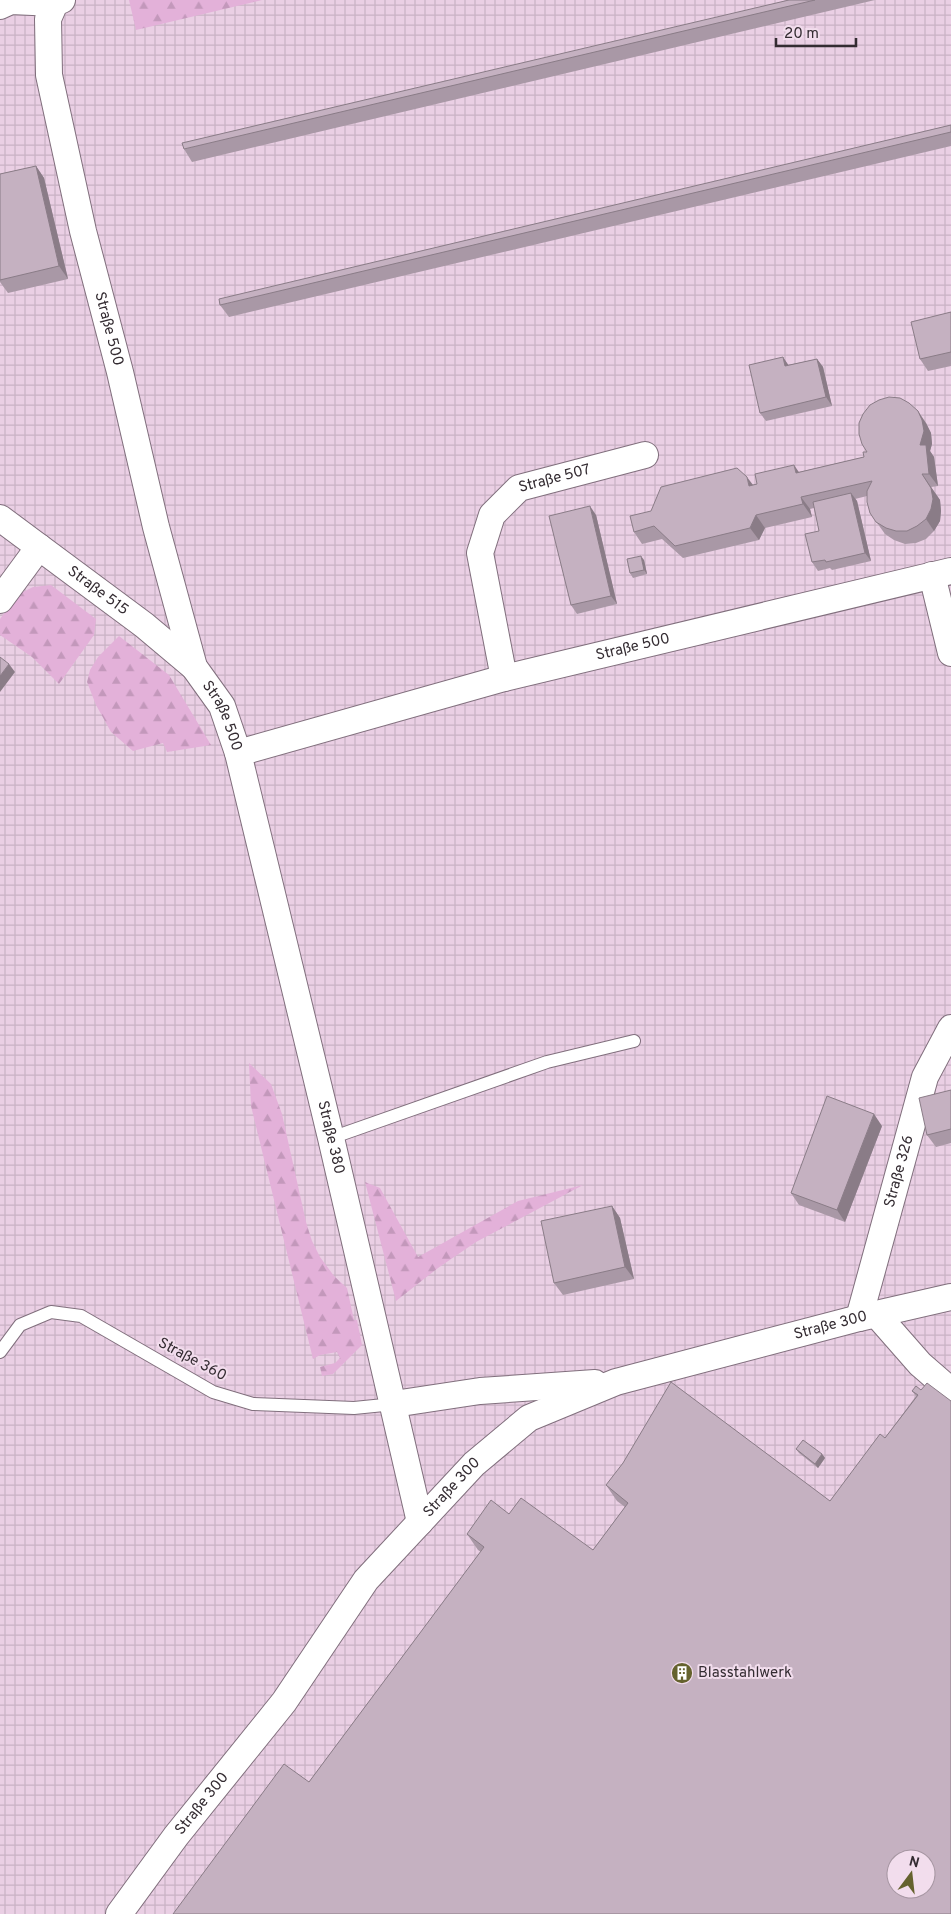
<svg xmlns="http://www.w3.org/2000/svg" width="951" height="1914" viewBox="0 0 951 1914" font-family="Overpass,sans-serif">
	<defs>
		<pattern id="industrial-grid" width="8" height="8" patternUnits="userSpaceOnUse" patternTransform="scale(1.25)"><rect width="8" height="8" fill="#eacfe4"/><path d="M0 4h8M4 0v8" fill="none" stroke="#c9b2c4"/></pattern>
		<pattern id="forest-firs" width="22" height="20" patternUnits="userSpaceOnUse" patternTransform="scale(1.25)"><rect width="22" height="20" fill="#e3b1d9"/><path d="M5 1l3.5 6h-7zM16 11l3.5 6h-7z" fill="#c398bb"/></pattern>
	</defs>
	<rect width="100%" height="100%" fill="#f2dded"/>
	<path fill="url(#industrial-grid)" fill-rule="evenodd" d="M0,0H951V1914H0ZM896,1859H926V1889H896Z"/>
	<g fill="url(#forest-firs)">
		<path d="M129,0H262L136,30Z"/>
		<path d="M51,585L96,619L94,635L59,684L32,657L0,635V619L17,595L33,587Z"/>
		<path d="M119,636L169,675L211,745L167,752L163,743L133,751L111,732L96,705L87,682L90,670L98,657Z"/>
		<path d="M249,1063L271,1084L282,1114L306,1222L312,1241L320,1257L334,1276L347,1288L354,1320H357L362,1345L333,1374L322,1376L320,1367L335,1363L340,1358L337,1352L320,1355L313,1359L251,1106Z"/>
		<path d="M365,1182L380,1188L418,1257L518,1201L583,1185L476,1242L438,1268L396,1301Z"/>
	</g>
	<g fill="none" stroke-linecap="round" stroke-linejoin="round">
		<g stroke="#816f7d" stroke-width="14">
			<g id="service">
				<path d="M331,1138L547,1062L634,1041"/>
				<path d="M0,1352L20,1325L51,1312L81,1316L213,1392L253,1404L354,1408L394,1404"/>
			</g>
		</g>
		<g stroke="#816f7d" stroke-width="28">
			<g id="minor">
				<path id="s1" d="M62,0L55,3L48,19L49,75L83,231L120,372L156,527L194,667L222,706L238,753L331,1138L420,1522"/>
				<path d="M0,6L11,1L55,3"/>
				<path id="s2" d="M0,518L144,625L194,667"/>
				<path d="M932,575L951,653"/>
				<path d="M0,600L39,547"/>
				<path id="s3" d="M504,678L480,553L492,515L519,488L645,455"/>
				<path id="s4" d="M238,753L504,678L951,571"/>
				<path d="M877,1315L920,1364L951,1391"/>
				<path id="s5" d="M859,1318L925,1077L951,1028"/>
				<path d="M394,1404L480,1391L595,1383"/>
				<path id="s6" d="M119,1914L176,1836L284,1702L366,1580L474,1464L529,1418L616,1382L859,1318L951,1297"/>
			</g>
		</g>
		<use href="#service" stroke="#fff" stroke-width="12"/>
		<use href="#minor" stroke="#fff" stroke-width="26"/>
	</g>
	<g fill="#a998a6">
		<path d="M789,0H875L192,162L184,149Z"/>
		<path d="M951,125V146L229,317L220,305Z"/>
		<path d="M36,166L44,178L68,279L8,293L0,282V174Z"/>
		<path d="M951,312V366L928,371L920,359Z"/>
		<path d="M783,357L788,365L817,359L823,367L832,406L766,421L760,413Z"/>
		<path d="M926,423L931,433L932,444L930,451L934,457L938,486L931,487L940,500L941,511L940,521L934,531L926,539L916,543L905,544L894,540L885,534L870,513L867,496L855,499L857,501L871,561L832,570L830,568L818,571L812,562L819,531L814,508L810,509L812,517L765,528L759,540L683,558L662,539L642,544L634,532L753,485L799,472L864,457L867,452Z"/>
		<path d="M596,515L617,604L577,614L571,605Z"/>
		<path d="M644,560L647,574L633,578L630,573Z"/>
		<path d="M951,1090V1143L936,1147L927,1135Z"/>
		<path d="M882,1126L845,1222L799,1205L791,1193Z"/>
		<path d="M612,1206L620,1218L634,1279L563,1295L554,1283Z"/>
		<path d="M921,1390L951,1914L309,1782L481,1552L478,1550L467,1534L509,1514L593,1550L625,1507L617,1501L606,1485L830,1501L885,1438L916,1396L912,1391Z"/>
		<path d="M796,1449L822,1454L825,1458L818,1468L799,1453Z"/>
	</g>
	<g fill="#8a7c87">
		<path d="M36,166L44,178L68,279L59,266Z"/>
		<path d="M783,357L789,366H785Z"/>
		<path d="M817,359L823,367L832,406L826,397Z"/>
		<path d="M918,411L926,423L931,433L932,444L930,451L934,457L938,486L929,474L920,445Z"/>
		<path d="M794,465L803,478L796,473Z"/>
		<path d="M922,474L940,500L941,511L940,521L934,531L926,519Z"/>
		<path d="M747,477L756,489L749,486Z"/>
		<path d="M851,493L857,501L871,561L865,553Z"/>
		<path d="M801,497L810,509L812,517L803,504Z"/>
		<path d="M590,506L596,515L617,604L611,596Z"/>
		<path d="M756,515L765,528L759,540L750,528Z"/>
		<path d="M641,556L644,560L647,574L644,570Z"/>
		<path d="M9,664L15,672L0,692V676Z"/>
		<path d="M874,1114L882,1126L845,1222L837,1210Z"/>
		<path d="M612,1206L620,1218L634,1279L625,1267Z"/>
		<path d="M822,1454L825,1458L818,1468L815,1464Z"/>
	</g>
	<g fill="#c5b1c1" stroke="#8a7c87" fill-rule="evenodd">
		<path d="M789,0H815L184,149L182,143Z"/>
		<path d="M951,125V132L220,305L219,299Z"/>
		<path d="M36,166L59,266L0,280V174Z"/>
		<path d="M951,312V352L920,359L911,322Z"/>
		<path d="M783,357L785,366L817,359L826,397L760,413L749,365Z"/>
		<path d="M889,397L900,398L909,403L918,411L922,420L924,431L920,445H926L929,474H922L931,488L933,499L931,509L926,519L917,526L907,531H896L886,528L876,522L870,513L867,502V491L872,481L801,497L803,504L756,515L750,528L675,546L654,526L634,532L630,516L651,511L661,487L737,468L747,477L749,486L757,484L755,474L794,465L796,473L864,457L863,452H867L862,444L859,434V423L863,414L870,405L879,400Z"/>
		<path d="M851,493L865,553L826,562L825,560L812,562L805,534L819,531L813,502Z"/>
		<path d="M590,506L611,596L571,605L549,516Z"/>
		<path d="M641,556L644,570L630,573L627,559Z"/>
		<path d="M0,657L9,664L0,676Z"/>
		<path d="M951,1090V1129L927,1135L919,1098Z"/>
		<path d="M827,1096L874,1114L837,1210L791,1193Z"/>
		<path d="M612,1206L625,1267L554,1283L541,1221Z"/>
		<path d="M671,1382L830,1501L880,1434L885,1438L918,1395L912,1391L916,1386L921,1390L927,1383L951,1401V1914H173L284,1764L309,1782L484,1547L467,1534L491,1500L509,1514L521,1498L593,1550L628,1503L606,1485L623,1463ZM896,1859H926V1889H896Z"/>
		<path d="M803,1440L822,1454L815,1464L796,1449Z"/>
	</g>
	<defs>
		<g id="building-disc" transform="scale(1.125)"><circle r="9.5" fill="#65622e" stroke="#f2dded"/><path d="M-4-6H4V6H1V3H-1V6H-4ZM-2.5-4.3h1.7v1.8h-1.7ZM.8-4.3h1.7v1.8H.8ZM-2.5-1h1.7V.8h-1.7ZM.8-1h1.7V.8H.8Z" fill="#fff"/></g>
	</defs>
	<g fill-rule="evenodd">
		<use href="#building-disc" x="682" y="1673"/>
	</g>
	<g text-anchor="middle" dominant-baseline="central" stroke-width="4" stroke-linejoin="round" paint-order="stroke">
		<g font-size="15" fill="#342c32" stroke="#f2dded">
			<text stroke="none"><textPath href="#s1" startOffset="342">Straße 500</textPath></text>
			<text stroke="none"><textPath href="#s3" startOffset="242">Straße 507</textPath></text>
			<text stroke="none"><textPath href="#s2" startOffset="122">Straße 515</textPath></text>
			<text stroke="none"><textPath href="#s4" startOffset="409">Straße 500</textPath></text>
			<text stroke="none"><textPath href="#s1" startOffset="748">Straße 500</textPath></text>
			<text stroke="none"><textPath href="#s1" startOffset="1184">Straße 380</textPath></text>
			<text stroke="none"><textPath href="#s5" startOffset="152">Straße 326</textPath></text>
			<text stroke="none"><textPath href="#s6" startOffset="962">Straße 300</textPath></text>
			<text transform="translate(192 1360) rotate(28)">Straße 360</text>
			<text stroke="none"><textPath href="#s6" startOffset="542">Straße 300</textPath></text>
			<text stroke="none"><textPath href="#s6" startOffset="138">Straße 300</textPath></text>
		</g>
		<g font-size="15" fill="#342c32" stroke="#f2dded" text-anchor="start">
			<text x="698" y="1673">Blasstahlwerk</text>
		</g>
	</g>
	<g transform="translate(911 1874) rotate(15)"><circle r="24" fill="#f2dded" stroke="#a696a2"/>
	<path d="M0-4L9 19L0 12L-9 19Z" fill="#65622e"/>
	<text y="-8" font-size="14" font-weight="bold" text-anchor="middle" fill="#342c32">N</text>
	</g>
	<path d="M776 38v8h80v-8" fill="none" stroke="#342c32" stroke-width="2.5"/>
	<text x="784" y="38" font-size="15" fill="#342c32" stroke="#f2dded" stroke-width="4" paint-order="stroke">20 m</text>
</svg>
